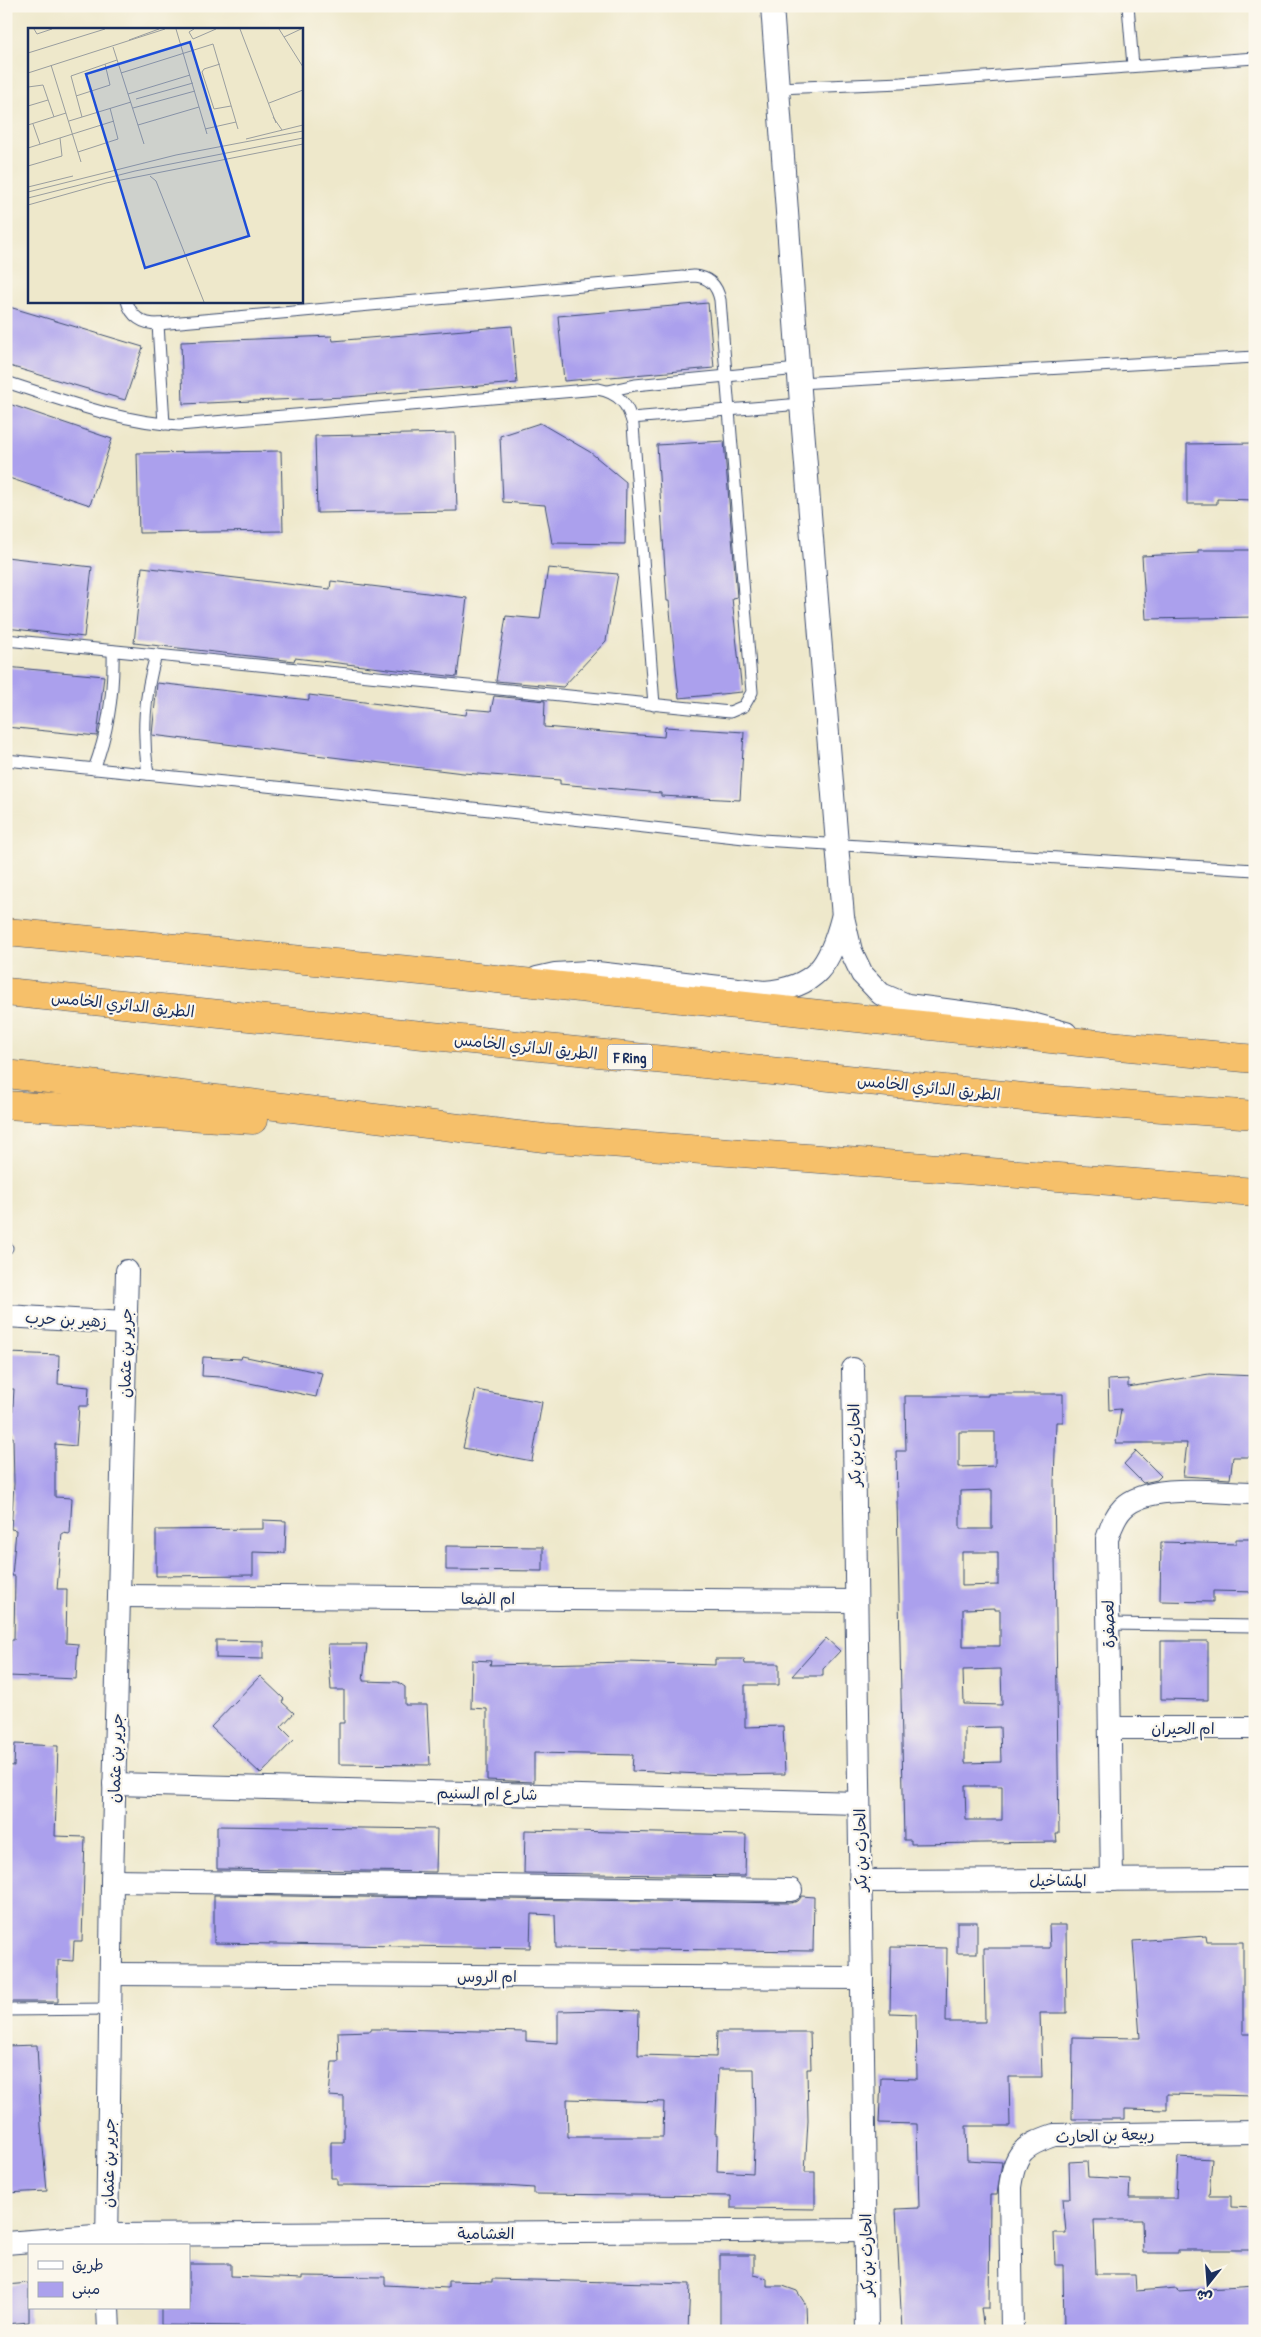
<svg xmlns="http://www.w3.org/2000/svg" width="1261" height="2337" viewBox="0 0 1261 2337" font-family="'Patrick Hand','Playpen Sans Arabic',sans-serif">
	<rect width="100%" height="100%" fill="#fbf7ec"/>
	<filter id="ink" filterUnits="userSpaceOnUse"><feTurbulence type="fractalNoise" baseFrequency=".02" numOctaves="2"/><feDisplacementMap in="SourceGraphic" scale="10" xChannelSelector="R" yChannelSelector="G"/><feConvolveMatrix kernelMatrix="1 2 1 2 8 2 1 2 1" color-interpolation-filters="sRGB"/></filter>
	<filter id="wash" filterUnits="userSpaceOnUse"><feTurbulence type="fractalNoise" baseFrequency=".0096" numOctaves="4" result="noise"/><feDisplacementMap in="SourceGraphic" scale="20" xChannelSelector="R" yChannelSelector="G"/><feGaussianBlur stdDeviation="1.12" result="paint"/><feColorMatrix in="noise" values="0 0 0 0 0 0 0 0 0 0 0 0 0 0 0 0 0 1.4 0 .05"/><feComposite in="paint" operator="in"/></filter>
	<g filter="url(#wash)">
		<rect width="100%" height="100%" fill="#eee8cb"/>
		<g id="blocks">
			<g fill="#aba0ed" fill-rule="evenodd">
				<path d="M708,303L714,368L564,381L558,316Z"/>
				<path d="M6,306L143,347L125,400L6,365Z"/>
				<path d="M512,326L517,383L346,397L183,404L181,342L332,336L333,341Z"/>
				<path d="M6,403L112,439L90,505L6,477Z"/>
				<path d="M540,423L590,452L626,482L625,544L552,543L545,505L503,502L500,436Z"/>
				<path d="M455,433L457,511L317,513L315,436Z"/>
				<path d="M724,441L737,597L732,598L742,692L679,698L669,601H667L657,445Z"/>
				<path d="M1255,443V500L1217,499V504H1187V444Z"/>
				<path d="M281,451L283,531L139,533L137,453Z"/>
				<path d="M1198,550H1255V617L1146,619L1142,556L1198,553Z"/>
				<path d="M6,557L92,567L84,637L6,628Z"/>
				<path d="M142,567L330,589L331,581L467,598L457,677L295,658L294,661L134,643Z"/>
				<path d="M548,568L618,574L606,641L563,687L496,681L506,616L540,619Z"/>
				<path d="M6,667L104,676L97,736L6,727Z"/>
				<path d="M157,683L309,700V695L466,715L467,709L491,711L494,696L545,701L544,727L664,737L665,727L744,732L740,800L661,796V793L560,784V780L463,773L152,735Z"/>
				<path d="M9,1353L59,1355L58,1384L89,1387L88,1406H79L76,1446L55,1444V1497L72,1498L70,1534L62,1533L57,1589H67L66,1643L78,1644L76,1679L9,1676L11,1640H14L15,1576H12L16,1530L11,1529L14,1484L13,1437H11L14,1389H8Z"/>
				<path d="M242,1356L322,1373L316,1397L221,1377L202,1376L203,1357L241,1359Z"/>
				<path d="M1209,1374L1255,1376V1457H1233L1230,1479L1183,1476L1187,1443H1116L1121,1409L1109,1410L1108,1380L1128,1379V1387Z"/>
				<path d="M476,1390L542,1402L532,1461L463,1448Z"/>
				<path d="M988,1394H1063V1422H1056L1054,1482L1059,1834H1056L1057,1842L911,1844V1840H904L896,1451H906L905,1396H988ZM959,1432H995V1466L959,1467ZM992,1490V1529H960V1491ZM962,1552H998V1585L962,1586ZM995,1608V1610H1000V1646H963V1609ZM1001,1669L1002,1705L964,1704L963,1670ZM1000,1727L1001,1762L965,1763V1728ZM965,1786H1002V1820H966Z"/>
				<path d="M1136,1451L1161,1476L1157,1480L1143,1483L1124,1464Z"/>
				<path d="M263,1520L286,1521L285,1553L253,1552V1575L156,1576V1530L263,1529Z"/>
				<path d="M1236,1539H1255V1592L1213,1591V1602L1160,1601L1161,1542L1236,1544Z"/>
				<path d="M446,1546L543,1547V1571L446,1570Z"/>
				<path d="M826,1638L840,1651L823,1669V1676H792Z"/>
				<path d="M216,1640L263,1641V1659L216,1658Z"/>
				<path d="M1161,1641H1208V1700L1161,1699Z"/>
				<path d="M328,1644H367L363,1681L398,1682L405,1687V1705H427L430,1765L339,1764V1723H344V1690H331Z"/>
				<path d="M715,1659H744L745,1664H779V1685H745V1727L783,1726L785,1774L725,1775L632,1771L633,1755L534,1753V1782L487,1780V1709L471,1708L472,1660L491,1661L490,1665L629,1662L715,1665Z"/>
				<path d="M260,1676L284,1699L282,1702L294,1713L281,1727L294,1740L261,1774L211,1727Z"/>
				<path d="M15,1744L58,1746L55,1836L85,1837L82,1941H74L73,1961L58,1960V2002H6V1765L14,1766Z"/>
				<path d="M217,1826L437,1829L436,1872L217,1869Z"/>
				<path d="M525,1830L746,1835L745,1876L524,1873Z"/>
				<path d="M214,1895L791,1903L798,1901L802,1896L814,1897L813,1951L556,1948L555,1915L531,1914L530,1948L214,1943Z"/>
				<rect x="957" y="1922" width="20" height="31"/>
				<path d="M1049,1925H1066L1067,2013H1040L1042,2077H1009L1010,2126H966L967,2160L1002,2162L997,2195H990L989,2308H981L984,2331H902L896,2209L919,2208L917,2124L879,2123L881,2078L917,2079L916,2014L890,2013L891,1947L947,1948L946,2022H985L984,1948H1050Z"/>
				<path d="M1206,1936L1207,1942H1243V2034H1255V2096L1167,2094V2110L1125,2109V2119H1072L1073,2037L1140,2038L1133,1941Z"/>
				<path d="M605,2010L639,2011L638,2055L716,2057L717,2032H810L811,2069H807L808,2121L805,2172H815V2209L731,2208V2196L534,2194V2188L505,2186L337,2185V2178H331V2142H344V2097L329,2096L332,2062H339L338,2032L371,2031V2029H387L526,2032V2041L558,2043V2011ZM718,2069H754L755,2126L753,2173L717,2171L718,2134H715ZM567,2099L664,2102L663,2137H568Z"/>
				<path d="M37,2045L41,2126L47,2191L6,2193V2046Z"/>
				<path d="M1178,2157L1212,2159L1209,2196H1231V2207L1255,2208V2250H1178V2253H1143L1142,2220H1094L1096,2274H1135L1136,2291L1177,2288L1178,2291L1255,2286V2331H1064L1063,2265H1055L1054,2233H1066L1063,2198H1070L1069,2162L1087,2161L1088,2177L1130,2179L1129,2198H1176Z"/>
				<path d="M720,2255H754V2275L767,2278V2286H783L797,2291L806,2305L807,2331H720Z"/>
				<path d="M189,2264H231V2276L302,2279V2276L385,2277V2285L448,2288V2281L492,2282V2279L690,2284L688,2331H387L332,2329V2331H252V2326L161,2325V2308H189Z"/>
				<path d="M29,2283V2322L6,2324V2285Z"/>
			</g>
		</g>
	</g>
	<g filter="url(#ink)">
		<use href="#blocks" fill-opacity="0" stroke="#3b4b6e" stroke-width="1"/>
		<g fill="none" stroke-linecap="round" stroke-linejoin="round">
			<g stroke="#3b4b6e" stroke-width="13">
				<g id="service">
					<path d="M1128,6L1133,66"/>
					<path d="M778,88L901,83L1255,58"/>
					<path d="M158,324L164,424"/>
					<path d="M6,382C63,400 119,422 179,425L598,389C619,393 628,404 633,425L654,705"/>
					<path d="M799,383L1255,357"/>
					<path d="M608,391L635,385L798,369"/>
					<path d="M631,418L801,404"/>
					<path d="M6,640L730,712L744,706L752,692L720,300C717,285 709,277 694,276L158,324C143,324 131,317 127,301"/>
					<path d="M6,760L345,794L762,840L1255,870"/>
					<path d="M94,769C109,730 114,692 113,651"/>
					<path d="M148,774C142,732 144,696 156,655"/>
					<path d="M6,1248H7"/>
					<path d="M1108,1624L1255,1626"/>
					<path d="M6,2010L110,2009"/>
				</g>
			</g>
			<g stroke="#3b4b6e" stroke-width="24">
				<g id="minor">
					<path d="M772,6L801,404L843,917L851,951L862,974L881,994L907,1005L1014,1019L1066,1033"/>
					<path d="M537,978L555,974L588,972L764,992C817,988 830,964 842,918"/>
					<path d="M6,1316L125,1323"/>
					<path d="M853,1369L867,2331"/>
					<path d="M120,1596L856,1601"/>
					<path d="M1111,1728H1255"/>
					<path d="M114,1784L859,1803"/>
					<path d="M1112,1880L1107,1539C1111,1528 1114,1517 1123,1508C1149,1482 1219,1493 1255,1493"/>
					<path d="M112,1881L791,1890"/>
					<path d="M860,1881L1255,1879"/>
					<path d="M112,1974L862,1978"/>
					<path d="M6,2243L107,2235L866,2230"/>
					<path d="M107,2246L112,1881L127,1271"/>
					<path d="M108,2308L109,2331"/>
					<path d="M1012,2331L1010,2187C1015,2153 1022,2146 1054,2135L1255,2132"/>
				</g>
			</g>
			<g stroke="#3b4b6e" stroke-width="29">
				<g id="trunk">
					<path d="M6,932L431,972L1088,1043L1255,1059"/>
					<path d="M6,992L1042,1099L1255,1115"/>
					<path d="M6,1074L544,1138L1255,1192"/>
					<path d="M6,1105L253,1120"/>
				</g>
			</g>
			<use href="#service" stroke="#fff" stroke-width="11"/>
			<use href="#minor" stroke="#fff" stroke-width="22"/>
			<use href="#trunk" stroke="#f6c06b" stroke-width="28"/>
		</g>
	</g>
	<g text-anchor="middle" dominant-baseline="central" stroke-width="4.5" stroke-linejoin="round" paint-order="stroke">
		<rect fill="#fbf7ec" stroke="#5e6b89" stroke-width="1" x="607.5" y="1044.5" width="45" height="25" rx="4"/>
		<g font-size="15" font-weight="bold" fill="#1b2f5e">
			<text x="630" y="1057">F Ring</text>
		</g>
		<g font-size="16" fill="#1b2f5e" stroke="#fbf7ec">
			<text transform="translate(123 1004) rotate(6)">الطريق الدائري الخامس</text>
			<text transform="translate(526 1046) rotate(6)">الطريق الدائري الخامس</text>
			<text transform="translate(929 1087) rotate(6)">الطريق الدائري الخامس</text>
			<text transform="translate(66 1319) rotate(3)">زهير بن حرب</text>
			<text transform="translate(125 1353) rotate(-89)">جرير بن عثمان</text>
			<text transform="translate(854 1445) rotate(-91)">الحارث بن بكر</text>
			<text x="488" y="1598">ام الضعا</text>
			<text transform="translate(1108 1624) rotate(-91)">لعصفرة</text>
			<text x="1183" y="1728">ام الحيران</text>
			<text transform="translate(115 1758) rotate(-88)">جرير بن عثمان</text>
			<text transform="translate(487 1793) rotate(1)">شارع ام السنيم</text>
			<text transform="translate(860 1850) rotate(-91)">الحارث بن بكر</text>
			<text x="1058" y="1880">المشاخيل</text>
			<text x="487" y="1976">ام الروس</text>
			<text transform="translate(1105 2135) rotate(-2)">ربيعة بن الحارث</text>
			<text transform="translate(108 2163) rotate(-89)">جرير بن عثمان</text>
			<text x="486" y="2233">الغشامية</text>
			<text transform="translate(866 2255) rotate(-91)">الحارث بن بكر</text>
		</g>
	</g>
	<g transform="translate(28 28)">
		<rect width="275" height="275" fill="#eee8cb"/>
		<path fill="none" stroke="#9a9e9f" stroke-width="1" d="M6,1L9,6L24,1M148,1L179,106M166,1L161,4L165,11L188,1M212,1L248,95M251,1L275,39M256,9L273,1M101,12L131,1M85,19L116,116M0,25L77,1M192,36L176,41L174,44L186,81L203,78M23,37L53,134M0,45L137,1M93,45L185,16L210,101M0,59L15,57L26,89M100,66L162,47M48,68L82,57L77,36M108,71L165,55M241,75L275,62M0,78L20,72M105,80L167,63M54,89L43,48L89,32M245,89L254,102M41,93L103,74M5,96L12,116M0,97L38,85M110,97L171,79M177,101L208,94M218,111L275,97M0,120L86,93M50,124L90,111L82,80M0,138L34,128L32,110M122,148L128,153L176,274M0,159L45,148M0,164L148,127L275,103M0,170L107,143L275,110M0,177L78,155L275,116"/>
		<path fill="#1d4ed8" fill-opacity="0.15" stroke="#1d4ed8" stroke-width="2.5" d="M162,14L221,208L117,240L58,46Z"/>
		<rect width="275" height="275" fill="none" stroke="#1b2f5e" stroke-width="2.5"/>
	</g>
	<rect width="1261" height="2337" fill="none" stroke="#fbf7ec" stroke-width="25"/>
	<rect x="28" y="2244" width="162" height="65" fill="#fbf7ec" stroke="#a1a7b3"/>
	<rect x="38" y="2261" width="25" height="8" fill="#ffffff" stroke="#a1a7b3"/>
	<text x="72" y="2270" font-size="15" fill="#1b2f5e">طريق</text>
	<rect x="38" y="2282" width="25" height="15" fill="#aba0ed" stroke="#a1a7b3"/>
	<text x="72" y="2294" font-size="15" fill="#1b2f5e">مبنى</text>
	<g transform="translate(1208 2284) rotate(197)" stroke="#fbf7ec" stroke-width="4" paint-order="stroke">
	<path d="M0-4L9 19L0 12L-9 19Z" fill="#1b2f5e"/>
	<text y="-8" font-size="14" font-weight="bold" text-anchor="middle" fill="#1b2f5e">ش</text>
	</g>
</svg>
